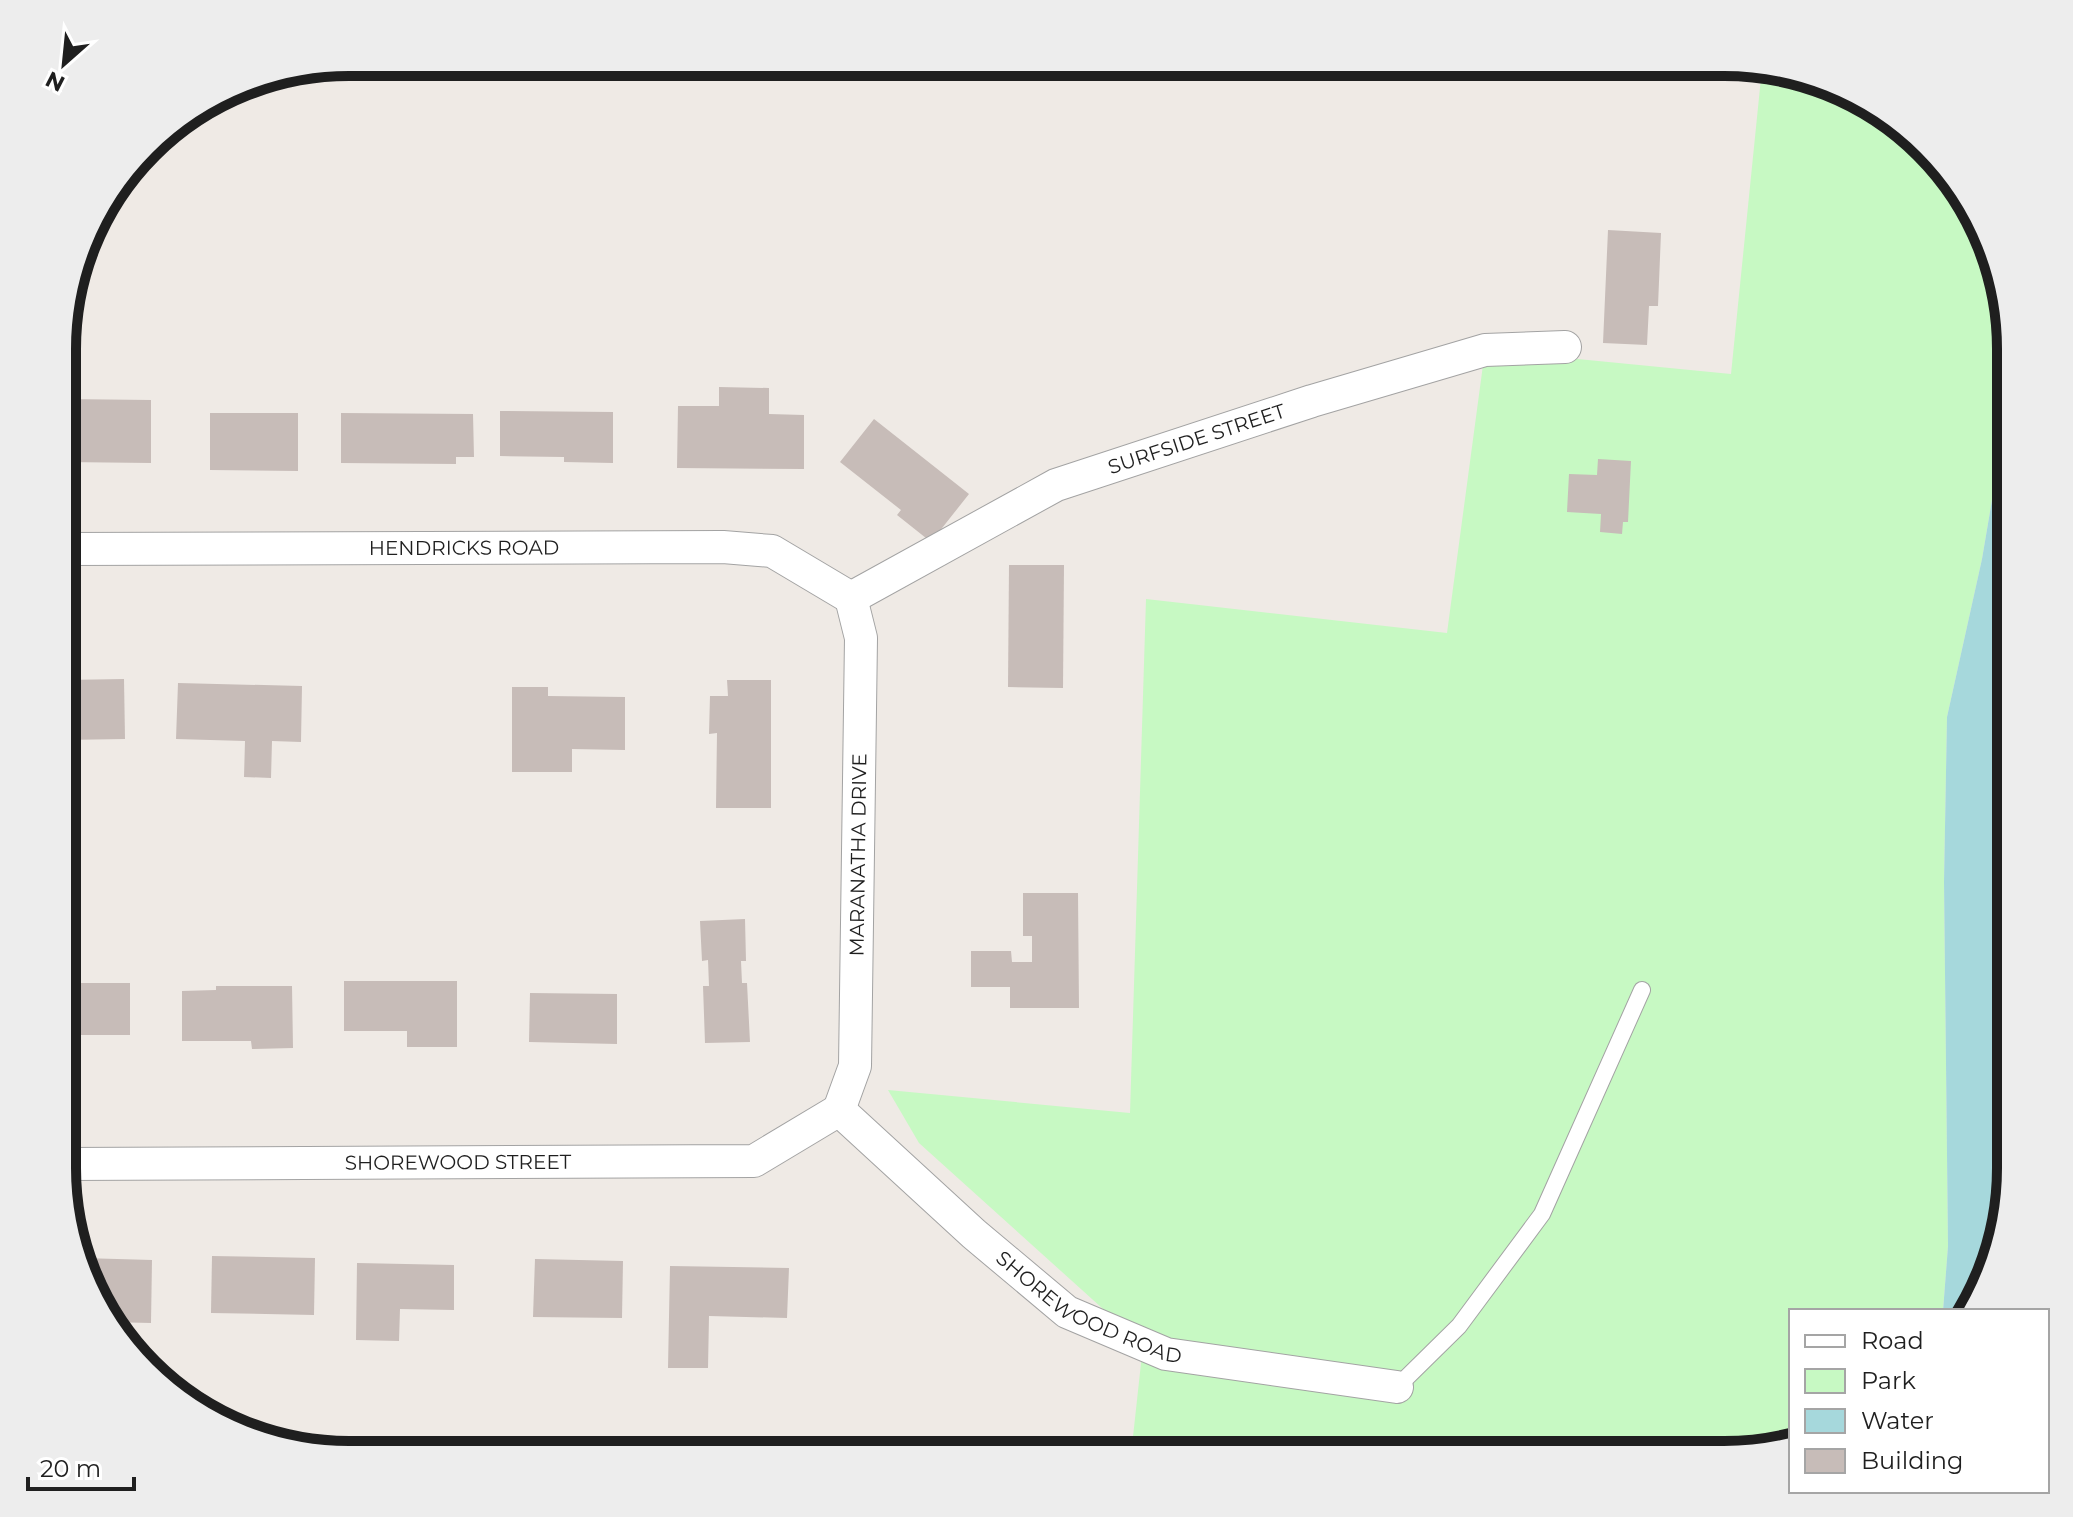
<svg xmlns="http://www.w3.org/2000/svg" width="2073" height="1517" viewBox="0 0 2073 1517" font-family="Montserrat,sans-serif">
	<rect width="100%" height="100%" fill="#efeae5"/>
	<path fill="#c7f9c3" d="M1762,68L1817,77L1899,122L1981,222L2010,331V394L1982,559L1947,717L1944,882L1948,1246L1943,1311H1791V1439L1724,1455H1131L1143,1345L919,1143L888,1090L1130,1113L1146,599L1447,633L1485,350L1731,374Z"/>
	<path fill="#a6d8dc" d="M2010,394V1186L1996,1261L1969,1311H1943L1948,1246L1944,882L1947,717L1982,559Z"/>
	<g fill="#c7bcb8">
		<path d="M1608,230L1661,233L1658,306H1649L1647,345L1603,343Z"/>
		<path d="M719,387L769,388V414L804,415V469L677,468L678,406H719Z"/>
		<path d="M64,399L151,400V463L64,462Z"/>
		<path d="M500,411L613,412V463L564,462V457L500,456Z"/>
		<path d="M210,413H298V471L210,470Z"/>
		<path d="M341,413L473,414L474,457H456V464L341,463Z"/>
		<path d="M874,419L969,494L931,542L897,515L901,510L840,462Z"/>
		<path d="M1598,459L1631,461L1628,522H1623L1622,534L1600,532L1601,514L1567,512L1569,474L1597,475Z"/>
		<path d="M1009,565H1064L1063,688L1008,687Z"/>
		<path d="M124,679L125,739L64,740V680Z"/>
		<path d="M727,680H771V808H716L717,733L709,734L710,696H728Z"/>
		<path d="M178,683L302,686L301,742L272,741L271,778L244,777L245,741L176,739Z"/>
		<path d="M512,687H548V696L625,697V750L572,749V772H512Z"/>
		<path d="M1023,893H1078L1079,1008H1010V987H971V951H1011L1012,962H1032V936H1023Z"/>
		<path d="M745,919L746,961H741L742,983H747L750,1042L705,1043L703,986H709L708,960L702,961L700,921Z"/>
		<path d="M344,981H457V1047H407V1031H344Z"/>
		<rect x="64" y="983" width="66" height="52"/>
		<path d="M216,986H292L293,1048L252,1049L251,1041H182V991L216,990Z"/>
		<path d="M530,993L617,994V1044L529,1042Z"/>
		<path d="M212,1256L315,1258L314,1315L211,1313Z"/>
		<path d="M82,1258L152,1260L151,1323L109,1322L100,1311Z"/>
		<path d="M535,1259L623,1261L622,1318L533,1317Z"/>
		<path d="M357,1263L454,1265V1310L400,1309L399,1341L356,1340Z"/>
		<path d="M670,1266L789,1268L787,1318L709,1316L708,1368H668Z"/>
	</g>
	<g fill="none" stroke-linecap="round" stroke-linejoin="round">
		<g stroke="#a3a3a3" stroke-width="18">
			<path id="lane" d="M1397,1387L1459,1326L1542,1214L1642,990"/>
		</g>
		<g stroke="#a3a3a3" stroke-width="34">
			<g id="street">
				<path id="s1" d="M64,549L723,547L772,551L851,598"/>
				<path id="s2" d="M851,598L1056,485L1312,401L1485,350L1565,347"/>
				<path id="s3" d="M839,1110L974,1234L1067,1312L1166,1354L1397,1387"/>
				<path id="s4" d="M839,1110L855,1066L861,638L851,598"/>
				<path id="s5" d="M64,1164L754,1161L839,1110"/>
			</g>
		</g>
		<use href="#lane" stroke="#fff" stroke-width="16"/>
		<use href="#street" stroke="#fff" stroke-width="32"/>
	</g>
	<g text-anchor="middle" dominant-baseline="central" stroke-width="7" stroke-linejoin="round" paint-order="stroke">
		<g font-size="20" fill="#1f1f1f" stroke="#fff">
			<text stroke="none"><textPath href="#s2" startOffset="382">SURFSIDE STREET</textPath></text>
			<text stroke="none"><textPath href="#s1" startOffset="400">HENDRICKS ROAD</textPath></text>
			<text stroke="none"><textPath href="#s4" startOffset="258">MARANATHA DRIVE</textPath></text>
			<text stroke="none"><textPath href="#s5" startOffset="394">SHOREWOOD STREET</textPath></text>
			<text stroke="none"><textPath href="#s3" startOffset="322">SHOREWOOD ROAD</textPath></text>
		</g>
	</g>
	<path d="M0 0H2073V1517H0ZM349 76H1724A273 273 0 0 1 1997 349V1168A273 273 0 0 1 1724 1441H349A273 273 0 0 1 76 1168V349A273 273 0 0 1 349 76Z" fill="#ededed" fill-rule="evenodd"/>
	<path fill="none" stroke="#1f1f1f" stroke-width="10" d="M349 76H1724A273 273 0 0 1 1997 349V1168A273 273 0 0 1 1724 1441H349A273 273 0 0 1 76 1168V349A273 273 0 0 1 349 76Z"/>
	<rect x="1789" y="1309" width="260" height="184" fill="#ffffff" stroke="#a5a5a5" stroke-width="2"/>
	<rect x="1805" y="1335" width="40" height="12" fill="#ffffff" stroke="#a5a5a5" stroke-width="2"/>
	<text x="1861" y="1349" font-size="24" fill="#1f1f1f">Road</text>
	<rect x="1805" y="1369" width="40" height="24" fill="#c7f9c3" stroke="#a5a5a5" stroke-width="2"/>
	<text x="1861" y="1389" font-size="24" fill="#1f1f1f">Park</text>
	<rect x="1805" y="1409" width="40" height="24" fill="#a6d8dc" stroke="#a5a5a5" stroke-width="2"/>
	<text x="1861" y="1429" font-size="24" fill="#1f1f1f">Water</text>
	<rect x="1805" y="1449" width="40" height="24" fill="#c7bcb8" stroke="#a5a5a5" stroke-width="2"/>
	<text x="1861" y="1469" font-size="24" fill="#1f1f1f">Building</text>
	<g transform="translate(64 64) rotate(207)" stroke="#ffffff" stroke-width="6" paint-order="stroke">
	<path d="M0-6L14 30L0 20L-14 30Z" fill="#1f1f1f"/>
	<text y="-12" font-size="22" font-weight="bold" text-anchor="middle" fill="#1f1f1f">N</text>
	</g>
	<path d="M28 1477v12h106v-12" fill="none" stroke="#1f1f1f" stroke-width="4"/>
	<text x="40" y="1477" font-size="24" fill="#1f1f1f" stroke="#ffffff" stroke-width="6" paint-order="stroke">20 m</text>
</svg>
